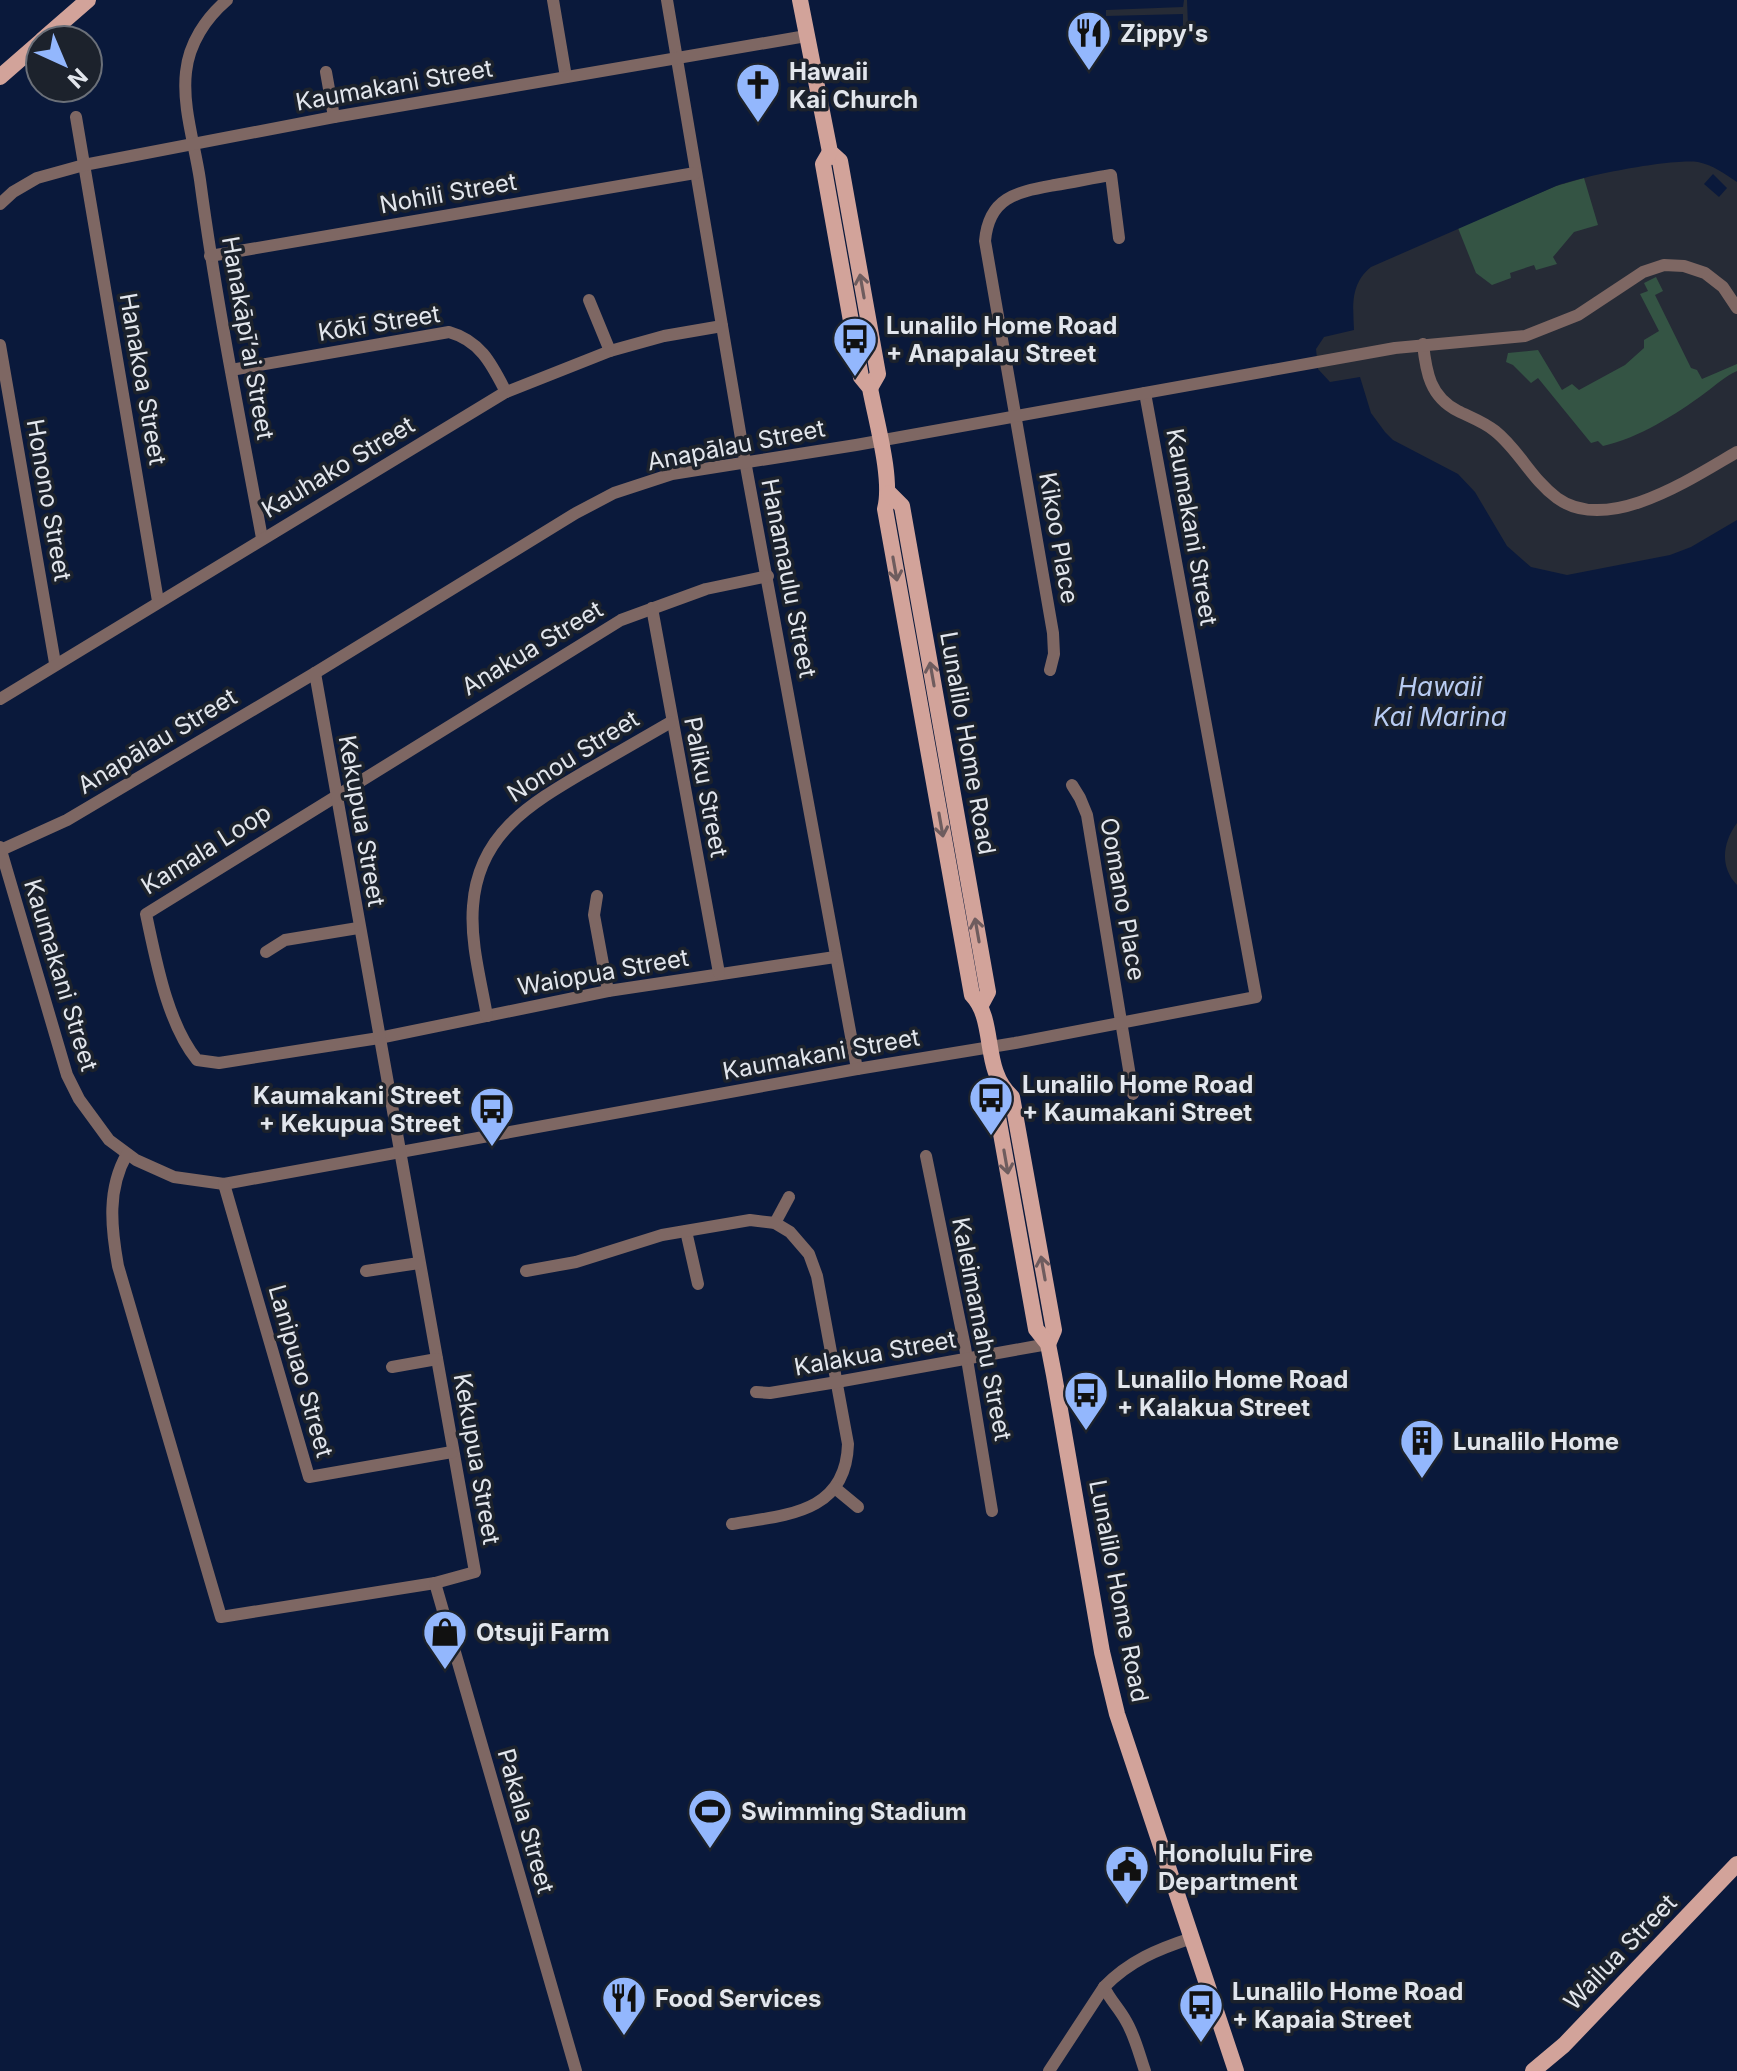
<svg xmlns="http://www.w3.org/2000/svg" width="1737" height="2071" viewBox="0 0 1737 2071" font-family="Inter,sans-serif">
	<rect width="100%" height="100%" fill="#262b36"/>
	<g fill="#345444">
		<path d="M1584,178L1598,225L1574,232L1553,257L1557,264L1536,270L1534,265L1510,273L1511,278L1492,285L1476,273L1458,228L1556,186Z"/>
		<path d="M1656,277L1663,291L1655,295L1691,368L1697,370L1702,379L1737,364V371C1724,377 1716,385 1705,393C1675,415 1639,438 1603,446L1598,441L1591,443L1538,378L1531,383L1513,365L1506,362L1508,353L1538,350L1562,390L1572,384L1579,390L1625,365L1644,348V340L1659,331L1640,294L1648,291L1644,283Z"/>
	</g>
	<g fill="#0a193b" fill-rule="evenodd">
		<path d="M0,0H1737V182C1725,174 1713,165 1698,162C1672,158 1582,176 1556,186L1371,267C1350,284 1353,306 1354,330L1324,337L1316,349L1318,369L1330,382L1360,377L1371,413L1385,432L1393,440L1458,474L1475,492L1507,546L1531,567L1567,575L1670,555L1691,547L1737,520V823C1723,842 1719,866 1737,885V2071H0ZM40,40H88V88H40Z"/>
		<path d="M1713,174L1727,188L1719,197L1704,184Z"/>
	</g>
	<path fill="#262b36" d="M1184,0H1187L1188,27L1183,28V14L1106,16V10L1183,7Z"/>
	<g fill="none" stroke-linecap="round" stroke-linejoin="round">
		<g stroke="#7e6763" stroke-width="12">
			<path d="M227,0C206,18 189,43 186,72C182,107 195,145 200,180C216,300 240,419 262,538"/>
			<path d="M553,0L566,77"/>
			<path d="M667,0L743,450L857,1069"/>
			<path d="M326,72L334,117"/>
			<path d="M76,117L158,601"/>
			<path d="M0,204L13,192L37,178L84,165L334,117L806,36"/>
			<path d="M210,256L695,173"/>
			<path d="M589,300L610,351"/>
			<path d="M1423,344C1426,372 1430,397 1458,411C1470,417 1484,422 1495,431C1519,450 1532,480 1557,498C1608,535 1692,478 1737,452"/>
			<path d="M0,345L55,663"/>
			<path d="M231,370L449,332C481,341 492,365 506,392"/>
			<path d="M768,576L706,589L621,620L146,914C156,960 167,1023 197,1060L219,1063L379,1038L608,991L835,957"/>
			<path d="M652,608L719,973"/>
			<path d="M1050,670L1054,654L1053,633L985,241C989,196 1018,192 1055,185C1074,182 1092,178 1111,175L1119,238"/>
			<path d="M0,699L504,393L610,351L664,336L722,326"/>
			<path d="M1072,785L1080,798L1087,815L1133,1094"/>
			<path d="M0,847L67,1075L79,1099L109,1140L136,1160L174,1177L224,1184L857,1069L1015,1043L1256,997L1145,393"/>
			<path d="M1,850L67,820L315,673L576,513L614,493L672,474L856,445L1395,348L1525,336L1578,315L1643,272L1664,265L1684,266L1705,273L1723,287L1737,308"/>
			<path d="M597,896L594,915L608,991"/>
			<path d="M266,952L285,940L358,928"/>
			<path d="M487,1016C481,981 470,942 473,906C478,834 530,804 586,771C614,755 643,738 671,722"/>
			<path d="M127,1154C107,1189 111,1227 118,1266L221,1617L435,1583L475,1572L315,673"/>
			<path d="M926,1156L965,1347L992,1511"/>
			<path d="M224,1184L309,1477L452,1452"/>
			<path d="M775,1223L789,1197"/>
			<path d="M686,1231L698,1284"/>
			<path d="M366,1271L419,1263"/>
			<path d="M526,1271L576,1262L662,1235L750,1220L775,1223L790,1232L809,1254L817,1276L848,1444C846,1514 785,1515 732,1524"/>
			<path d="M392,1367L437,1359"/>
			<path d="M756,1392L770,1393L837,1382L1048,1344"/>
			<path d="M835,1488L858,1507"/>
			<path d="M435,1583L576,2071"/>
			<path d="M1104,1987C1110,2000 1119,2008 1126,2021C1135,2036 1139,2054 1145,2071"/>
			<path d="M1049,2071L1104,1987C1129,1961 1158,1949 1192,1938"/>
		</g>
		<g stroke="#d2a39a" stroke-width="16">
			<path d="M800,0L830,152L840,161L878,374L870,388"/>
			<path d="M42,40L88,0"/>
			<path d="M0,77L40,42"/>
			<path d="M830,152L823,164L861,377L870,388C876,421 893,479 885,509L972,995C997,1021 981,1070 1012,1097L1054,1330L1048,1344"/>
			<path d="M889,493L902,506L988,992L981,1005"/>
			<path d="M1000,1086L995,1100L1036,1329L1048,1344L1054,1375L1102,1652L1117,1714L1236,2071"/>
			<path d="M1533,2071L1564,2045L1737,1864"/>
		</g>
	</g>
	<defs><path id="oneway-shaft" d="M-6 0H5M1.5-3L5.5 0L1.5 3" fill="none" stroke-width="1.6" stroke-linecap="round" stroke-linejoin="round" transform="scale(2)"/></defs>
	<g stroke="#6e5c5e">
		<use href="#oneway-shaft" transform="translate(862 286) rotate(-100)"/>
		<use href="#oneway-shaft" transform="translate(895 569) rotate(80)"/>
		<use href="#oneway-shaft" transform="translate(932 674) rotate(-100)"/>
		<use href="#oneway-shaft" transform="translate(941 825) rotate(80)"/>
		<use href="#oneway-shaft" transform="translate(977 930) rotate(-100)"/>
		<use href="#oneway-shaft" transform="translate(1006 1162) rotate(80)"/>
		<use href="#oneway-shaft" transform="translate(1043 1268) rotate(-100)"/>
	</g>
	<defs>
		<g id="restaurant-pin" transform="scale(2.3)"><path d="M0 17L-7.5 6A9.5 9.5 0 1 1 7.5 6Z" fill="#93b7fd" stroke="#1c222c"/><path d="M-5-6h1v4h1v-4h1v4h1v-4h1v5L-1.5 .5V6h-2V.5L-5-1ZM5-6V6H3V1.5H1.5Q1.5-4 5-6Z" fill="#111"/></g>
		<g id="church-pin" transform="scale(2.3)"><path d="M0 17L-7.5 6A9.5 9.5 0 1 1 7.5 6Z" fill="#93b7fd" stroke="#1c222c"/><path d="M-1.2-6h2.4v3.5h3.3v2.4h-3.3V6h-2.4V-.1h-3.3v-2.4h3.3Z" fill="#111"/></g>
		<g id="bus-pin" transform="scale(2.3)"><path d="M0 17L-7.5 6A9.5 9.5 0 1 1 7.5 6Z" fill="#93b7fd" stroke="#1c222c"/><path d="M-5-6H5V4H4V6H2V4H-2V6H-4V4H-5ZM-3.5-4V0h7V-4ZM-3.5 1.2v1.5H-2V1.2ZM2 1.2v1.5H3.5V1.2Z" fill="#111"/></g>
		<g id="building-pin" transform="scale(2.3)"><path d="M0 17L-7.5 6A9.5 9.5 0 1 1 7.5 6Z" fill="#93b7fd" stroke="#1c222c"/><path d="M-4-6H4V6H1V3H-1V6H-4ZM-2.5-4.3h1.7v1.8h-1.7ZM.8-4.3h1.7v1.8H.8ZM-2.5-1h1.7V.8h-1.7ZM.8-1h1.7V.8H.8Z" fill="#111"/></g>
		<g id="shop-pin" transform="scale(2.3)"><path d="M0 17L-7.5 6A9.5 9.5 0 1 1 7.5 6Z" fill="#93b7fd" stroke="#1c222c"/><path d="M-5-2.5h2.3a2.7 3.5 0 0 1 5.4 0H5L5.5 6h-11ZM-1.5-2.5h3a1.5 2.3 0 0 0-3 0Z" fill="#111"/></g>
		<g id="stadium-pin" transform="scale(2.3)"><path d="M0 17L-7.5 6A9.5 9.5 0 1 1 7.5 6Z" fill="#93b7fd" stroke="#1c222c"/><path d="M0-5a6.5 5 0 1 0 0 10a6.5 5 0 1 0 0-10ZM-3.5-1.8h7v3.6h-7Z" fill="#111"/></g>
		<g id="civic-pin" transform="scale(2.3)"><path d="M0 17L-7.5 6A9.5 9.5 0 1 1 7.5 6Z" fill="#93b7fd" stroke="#1c222c"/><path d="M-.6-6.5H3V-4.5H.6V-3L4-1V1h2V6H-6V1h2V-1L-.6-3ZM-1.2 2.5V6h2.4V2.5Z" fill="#111"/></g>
	</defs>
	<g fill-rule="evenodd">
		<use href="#restaurant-pin" x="1089" y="33"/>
		<use href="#church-pin" x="758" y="85"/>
		<use href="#bus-pin" x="855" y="339"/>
		<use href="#bus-pin" x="991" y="1098"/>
		<use href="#bus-pin" x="492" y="1109"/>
		<use href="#bus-pin" x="1086" y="1393"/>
		<use href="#building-pin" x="1422" y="1441"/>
		<use href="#shop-pin" x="445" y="1632"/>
		<use href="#stadium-pin" x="710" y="1811"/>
		<use href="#civic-pin" x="1127" y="1867"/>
		<use href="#restaurant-pin" x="624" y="1998"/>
		<use href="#bus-pin" x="1201" y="2005"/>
	</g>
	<g text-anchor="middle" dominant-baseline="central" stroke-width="7" stroke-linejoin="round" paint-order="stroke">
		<g font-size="24" font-weight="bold" fill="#e2e6ed" stroke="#1c222c" text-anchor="start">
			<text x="1120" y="33">Zippy's</text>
			<text x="789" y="71">Hawaii<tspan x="789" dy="28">Kai Church</tspan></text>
			<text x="886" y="325">Lunalilo Home Road<tspan x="886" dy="28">+ Anapalau Street</tspan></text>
			<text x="1022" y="1084">Lunalilo Home Road<tspan x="1022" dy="28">+ Kaumakani Street</tspan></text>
			<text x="461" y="1095" text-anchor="end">Kaumakani Street<tspan x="461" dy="28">+ Kekupua Street</tspan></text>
			<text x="1117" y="1379">Lunalilo Home Road<tspan x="1117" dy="28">+ Kalakua Street</tspan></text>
			<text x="1453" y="1441">Lunalilo Home</text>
			<text x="476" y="1632">Otsuji Farm</text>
			<text x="741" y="1811">Swimming Stadium</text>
			<text x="1158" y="1853">Honolulu Fire<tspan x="1158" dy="28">Department</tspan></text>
			<text x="1232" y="1991">Lunalilo Home Road<tspan x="1232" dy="28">+ Kapaia Street</tspan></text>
			<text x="655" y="1998">Food Services</text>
		</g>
		<g font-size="24" fill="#e2e6ed" stroke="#1c222c">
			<text transform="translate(394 85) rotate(-10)">Kaumakani Street</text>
			<text transform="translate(448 193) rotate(-10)">Nohili Street</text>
			<text transform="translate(379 323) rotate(-9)">Kōkī Street</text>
			<text transform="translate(248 338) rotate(80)">Hanakāpī‘ai Street</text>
			<text transform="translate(143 379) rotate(80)">Hanakoa Street</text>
			<text transform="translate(736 445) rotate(-11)">Anapālau Street</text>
			<text transform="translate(338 467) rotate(-31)">Kauhako Street</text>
			<text transform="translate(49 500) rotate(80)">Honono Street</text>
			<text transform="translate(1192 527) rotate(80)">Kaumakani Street</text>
			<text transform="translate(1059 538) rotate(80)">Kikoo Place</text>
			<text transform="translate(789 578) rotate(79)">Hanamaulu Street</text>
			<text transform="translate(532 648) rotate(-31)">Anakua Street</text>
			<text transform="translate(157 741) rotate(-31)">Anapālau Street</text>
			<text transform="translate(968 743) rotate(80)">Lunalilo Home Road</text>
			<text transform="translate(573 756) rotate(-32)">Nonou Street</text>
			<text transform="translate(706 787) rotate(79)">Paliku Street</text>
			<text transform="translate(362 821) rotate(80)">Kekupua Street</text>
			<text transform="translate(206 849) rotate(-32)">Kamala Loop</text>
			<text transform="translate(1123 899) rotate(80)">Oomano Place</text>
			<text transform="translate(603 972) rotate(-10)">Waiopua Street</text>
			<text transform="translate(61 975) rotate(73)">Kaumakani Street</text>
			<text transform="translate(821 1054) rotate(-10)">Kaumakani Street</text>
			<text transform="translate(982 1329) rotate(79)">Kaleimamahu Street</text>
			<text transform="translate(875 1353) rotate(-10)">Kalakua Street</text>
			<text transform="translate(301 1371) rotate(74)">Lanipuao Street</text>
			<text transform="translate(477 1459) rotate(80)">Kekupua Street</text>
			<text transform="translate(1119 1591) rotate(79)">Lunalilo Home Road</text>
			<text transform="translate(526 1821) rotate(74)">Pakala Street</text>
			<text transform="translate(1620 1952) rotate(-46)">Wailua Street</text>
		</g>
		<g font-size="26" font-style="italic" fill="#b8ccf3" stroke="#1c222c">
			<text x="1440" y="686">Hawaii<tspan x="1440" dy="30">Kai Marina</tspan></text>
		</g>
	</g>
	<g transform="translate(64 64) rotate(136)"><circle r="38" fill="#1c222c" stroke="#6b7079" stroke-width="2"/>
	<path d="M0-6L14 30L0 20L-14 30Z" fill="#93b7fd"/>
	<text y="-12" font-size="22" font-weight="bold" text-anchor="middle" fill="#e2e6ed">N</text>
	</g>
</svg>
